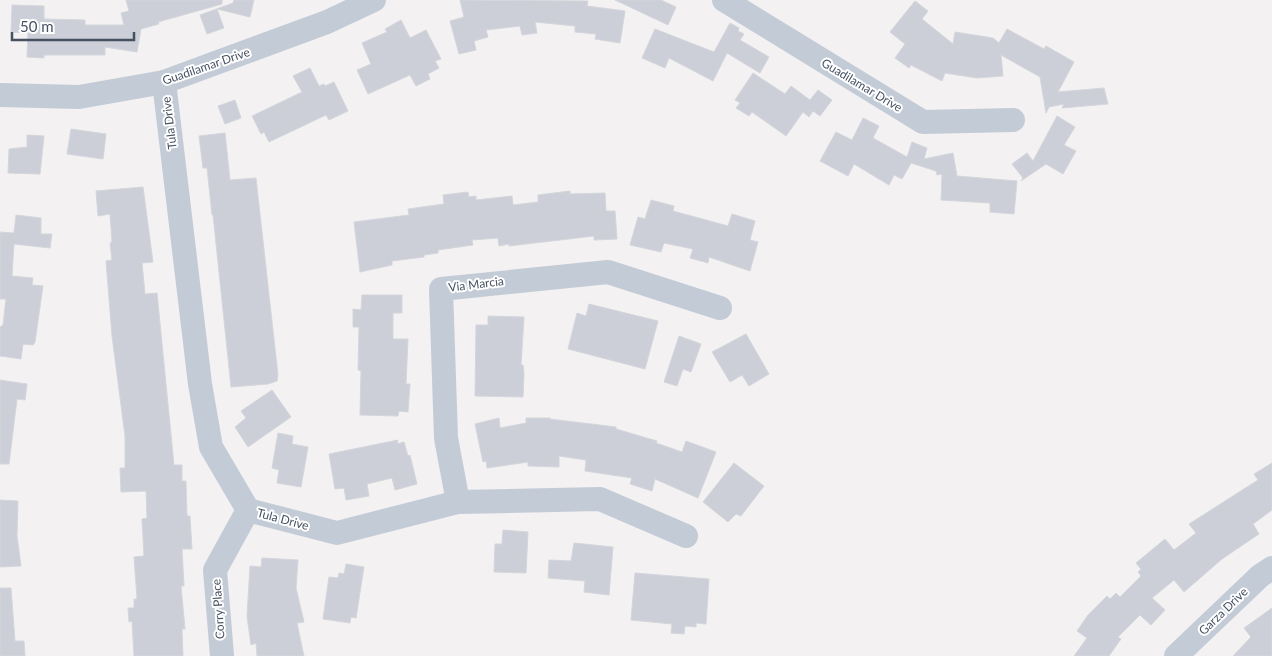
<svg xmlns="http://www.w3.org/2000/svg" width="1272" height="656" viewBox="0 0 1272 656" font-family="Lato,sans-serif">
	<rect width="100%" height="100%" fill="#f3f1f1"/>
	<g fill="#cccfd7" stroke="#d4d6dd">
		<path d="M126,0H222V4L158,22L159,24L141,29L137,52L105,47V55H44V58L27,57L28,33L11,32L12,5L44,6V19L85,20V25H124L121,13L129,11Z"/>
		<path d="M234,0H254L250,17L217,9L224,28L207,34L200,15L233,3Z"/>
		<path d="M460,0L588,1L587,6L625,11L620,43L595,39L596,34L575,32V26L535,22L537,33L522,35L520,26L486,30L488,37L474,41L476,50L459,54L450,21L464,17Z"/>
		<path d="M615,0H661L676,7L668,25Z"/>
		<path d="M915,1L928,11L922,19L953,44L955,32L993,38L999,43L1007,29L1044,49L1046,46L1074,62L1058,92L1104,88L1108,104L1062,108L1064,104L1049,107L1046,113L1040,77L1001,55L1003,76L977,78L945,73L942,81L911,65L909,68L895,58L905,44L890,32Z"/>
		<path d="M401,20L410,38L426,30L441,59L435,61L439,68L428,74L430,79L416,86L410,75L368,94L357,70L371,64L362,43L387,32L385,29Z"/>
		<path d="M730,23L739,28L738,31L744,34L740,40L769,57L760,73L727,53L713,81L669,58L665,68L642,58L655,29L714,52Z"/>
		<path d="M310,68L319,86L324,84L325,86L334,82L348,111L329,120L326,115L269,142L264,132L261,134L252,116L302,92L293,76Z"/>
		<path d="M753,73L785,94L791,86L810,100L818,90L832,100L820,116L813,111L809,117L803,112L786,136L752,112L749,116L736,108L740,103L735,100Z"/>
		<path d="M235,100L241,118L225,124L218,106Z"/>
		<path d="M1057,116L1075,127L1064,145L1076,151L1063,174L1046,164L1021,181L1023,178L1012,164L1027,153L1033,161Z"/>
		<path d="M863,118L879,126L873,138L907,157L912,142L927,148L924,159L953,153L957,176L1017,181L1014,214L990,212V203L941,200L942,174L937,175L936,171L911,163L902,179L894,175L889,185L854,164L848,176L820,161L836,132L852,140Z"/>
		<path d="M71,129L106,134L103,159L67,154Z"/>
		<path d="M225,133L230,180L256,178L278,375L277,381L268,384L231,387L213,215H212L207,168H203L199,136Z"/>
		<path d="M27,135L44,136L40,174L8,173L9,149L27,147Z"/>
		<path d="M143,187L153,262L142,263L145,294L157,293L174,465H182V481H186L187,516H190L192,549H182L184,586H181L185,629H182L183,656H134L132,621L129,622L128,608H134V599H137L134,557L144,556L142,519L147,518L146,491L121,492L120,468H125V436L112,336L106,261L112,260L110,243L112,242L110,214L98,216L96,191Z"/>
		<path d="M570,191V194L605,193L606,211H615L617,239L594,240V236L509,246V244L499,246L498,238L472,240L473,245L438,250V253L424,255V257L392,261V265L360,272L354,222L409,215L408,209L444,204L443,195L468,192L469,197L476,196V200L512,196L513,205L538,202V195Z"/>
		<path d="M651,200L674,206L673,211L728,226L732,214L755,221L750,240L758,242L750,271L709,257L708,263L690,258L693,249L664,243L661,252L630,245L638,217L645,219Z"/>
		<path d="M16,215L41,218V234H52L50,248L14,244L12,276L33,278L32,285L43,286L35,342L33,345L23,344L21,359L0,356V327L3,325L6,299H0V232L14,233Z"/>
		<path d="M362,295H402V313H393V339H408L406,384H410L408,412L399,411L398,416L360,415L361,371L358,370L359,327H353V309L361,310Z"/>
		<path d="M589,304L658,321L645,369L568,349L577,313L586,316Z"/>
		<path d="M488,316L524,317L521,365H523L524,373L523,397L475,396L476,325H488Z"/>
		<path d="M746,334L769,374L749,386L742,375L730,382L712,352Z"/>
		<path d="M679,336L701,344L691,372L683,369L677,386L664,382Z"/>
		<path d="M0,380L27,384L25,400L17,399L9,464H0Z"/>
		<path d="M272,390L291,417L248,447L235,427L246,418L241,411Z"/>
		<path d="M499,418L500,428L526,423V418H550V419L616,427V429L657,441L656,443L682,452L686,441L716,452L698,498L655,479L652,491L630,484L632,478L585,471L586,460L559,456V467L528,466V462L487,468L486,461L483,462L475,424Z"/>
		<path d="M278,433L293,436L292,444L308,447L301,487L277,483L279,470L272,468Z"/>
		<path d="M398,440L397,444L404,442L408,456L410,455L417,484L395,490L392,478L367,484L369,496L346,500L344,488L335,489L329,454Z"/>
		<path d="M734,463L764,486L741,516L736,514L728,522L703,502Z"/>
		<path d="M1272,463V510L1253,524L1259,534L1222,559L1184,592L1174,580L1152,598L1165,610L1151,625L1140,615L1118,637L1121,639L1109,656H1074L1087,638L1077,631L1088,615L1107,596L1110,599L1116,593L1120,597L1141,576L1138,572L1141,569L1136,563L1165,539L1174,550L1196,533L1189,524L1258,480L1254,474Z"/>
		<path d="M0,500L18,501L17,536L21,566L0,567Z"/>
		<path d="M503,530L528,532L526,573L494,572L495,544H502Z"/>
		<path d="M574,543L613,547L609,595L584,592L585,581L548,578L549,560L571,561Z"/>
		<path d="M262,558L298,560L296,588L304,622L297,623L304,656H257L256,643L251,645L247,616L250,566L261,567Z"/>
		<path d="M346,564L364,567L356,618L351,617L350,623L323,619L329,577L338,578L339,573L344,574Z"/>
		<path d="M635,573L709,579L706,624L696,623V627L685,626L684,634L671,633L672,624L631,620Z"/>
		<path d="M0,588H11L15,641H24L25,656H0Z"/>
		<path d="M1272,608V656H1233L1251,637L1244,628Z"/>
	</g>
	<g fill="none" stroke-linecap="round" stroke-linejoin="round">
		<g stroke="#c3cbd7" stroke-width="24">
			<path d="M724,0L923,122L1013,120"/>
			<path d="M164,82L200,384L211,447L248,510L337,533L458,502L600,499L686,536"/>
			<path d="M0,95L79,97L164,82L327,22L374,0"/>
			<path d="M458,502L446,438L441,289L608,272L720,308"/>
			<path d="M222,656L215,570L248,510"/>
			<path d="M1176,656L1260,576L1272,568"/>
		</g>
	</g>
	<g text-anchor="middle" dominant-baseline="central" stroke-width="4" stroke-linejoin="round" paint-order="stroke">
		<g font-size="12" fill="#465161" stroke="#fff">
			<text transform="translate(206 66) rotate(-19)">Guadilamar Drive</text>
			<text transform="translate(862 85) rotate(31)">Guadilamar Drive</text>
			<text transform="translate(169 123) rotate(-97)">Tula Drive</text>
			<text transform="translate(476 284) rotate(-7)">Via Marcia</text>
			<text transform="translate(283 519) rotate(15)">Tula Drive</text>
			<text transform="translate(218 609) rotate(-94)">Corry Place</text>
			<text transform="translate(1223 611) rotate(-44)">Garza Drive</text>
		</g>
	</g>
	<path d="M12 32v8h122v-8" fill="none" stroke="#465161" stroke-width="2.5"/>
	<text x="20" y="32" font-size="15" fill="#465161" stroke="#ffffff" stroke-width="4" paint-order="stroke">50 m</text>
</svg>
